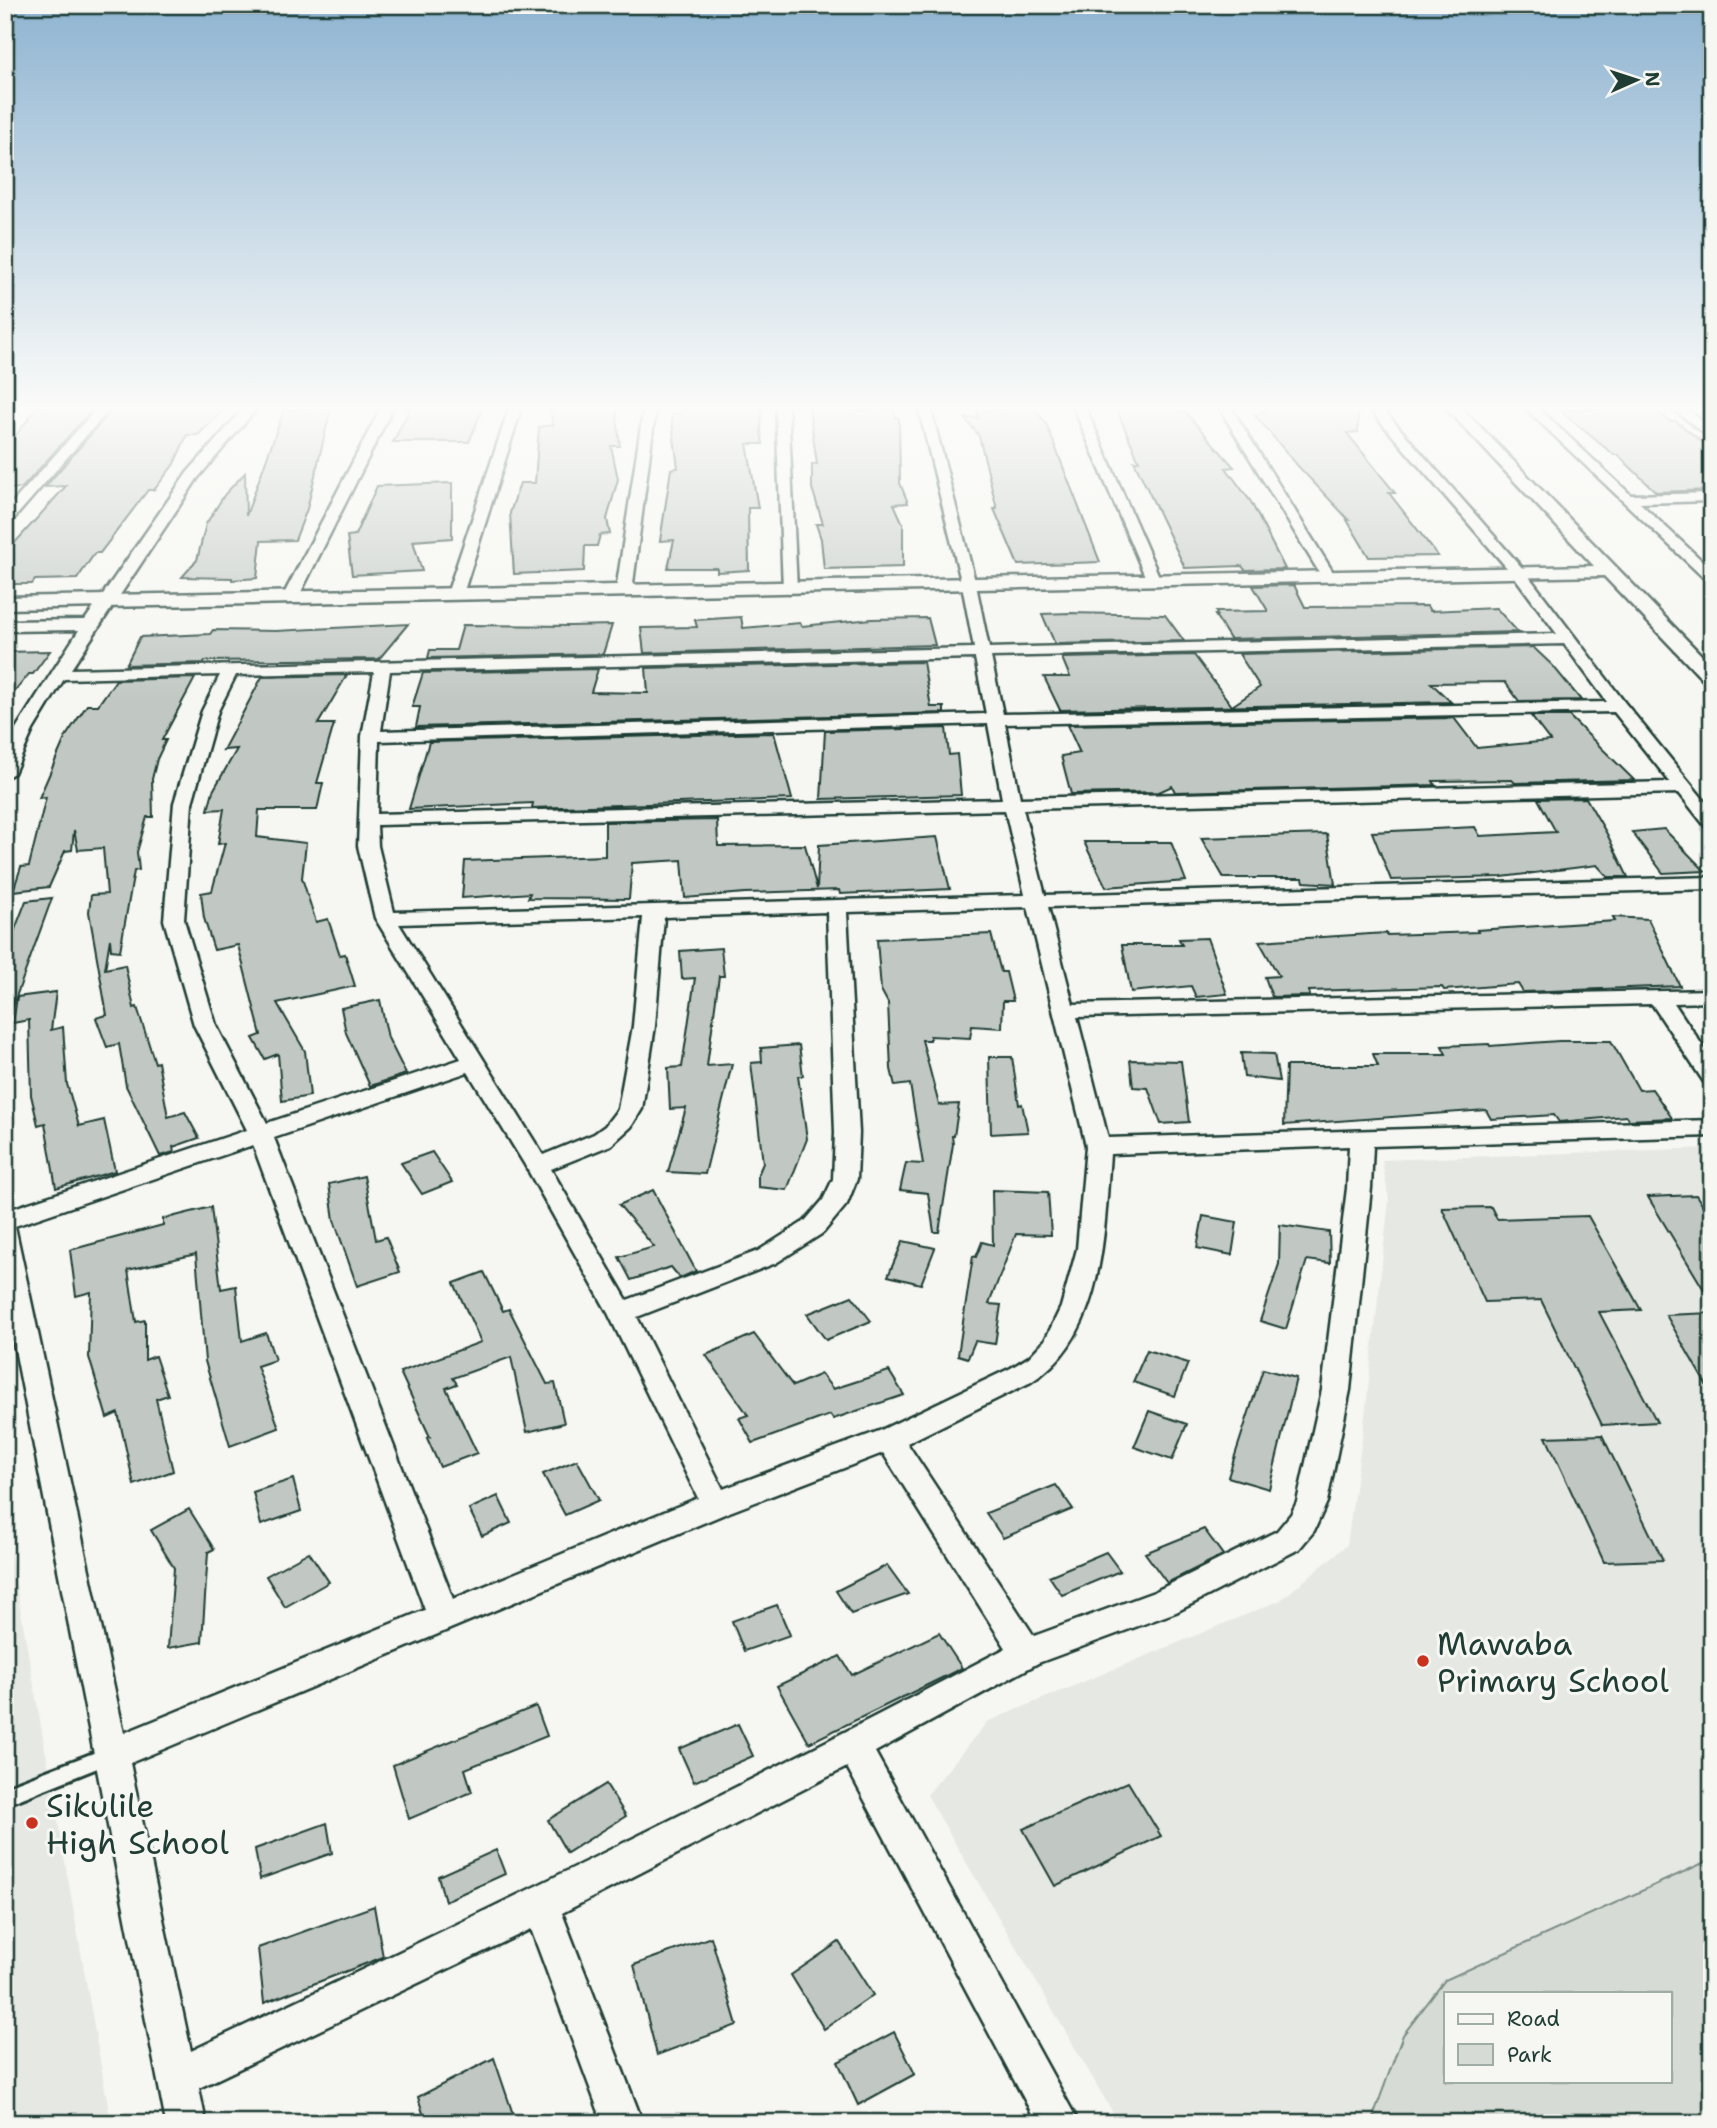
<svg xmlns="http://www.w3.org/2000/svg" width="1717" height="2128" viewBox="0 0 1717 2128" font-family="'Shantell Sans',sans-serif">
	<rect width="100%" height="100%" fill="#f6f6f2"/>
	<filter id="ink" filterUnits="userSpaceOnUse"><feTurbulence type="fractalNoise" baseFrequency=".0143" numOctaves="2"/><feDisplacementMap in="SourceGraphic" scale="14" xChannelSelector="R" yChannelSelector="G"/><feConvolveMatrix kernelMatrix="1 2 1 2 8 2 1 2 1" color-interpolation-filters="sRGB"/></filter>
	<g filter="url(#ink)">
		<g fill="#e6e8e4" fill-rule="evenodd">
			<path d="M1710,1148L1712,1150V2123H1119L927,1795L987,1722L1281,1600L1347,1545L1365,1417L1389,1200L1382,1160ZM1446,1993H1670V2081H1446Z"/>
			<path d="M5,1522L111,2123H5Z"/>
		</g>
		<path fill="#d6dbd6" stroke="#7a8c85" stroke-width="2" fill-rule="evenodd" d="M1712,1859V2123H1376L1374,2114L1403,2035L1445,1980ZM1446,1993H1670V2081H1446Z"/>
		<g fill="#c1c8c3" stroke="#1f3d34" stroke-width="2">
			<path d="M38,406H87L85,410H92L22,488L5,489V450Z"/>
			<path d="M141,406H228L198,435H187L174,464L154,490H148L100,553H95L77,579L35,580L32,584H5V546H12L66,486L45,487L113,409Z"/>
			<path d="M549,406H616L620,446H611L618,479L607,519L610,534L600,535L597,546H585L584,571L514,574L510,513L520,483H535L539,427L553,425Z"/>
			<path d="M682,406H762L761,430L763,444H747L758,508H748L749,570L717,572V568H668L674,540L660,541L671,469L678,468L671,414H682Z"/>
			<path d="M1115,406H1176L1181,413H1186L1234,467L1226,468L1251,502L1285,569L1245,570L1242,566L1185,568L1134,461H1139Z"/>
			<path d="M1260,406H1358V432L1347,433L1395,493H1389L1438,556L1369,557L1347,520H1349L1298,466L1254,414L1264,413Z"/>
			<path d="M411,407L483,408L469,442H393Z"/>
			<path d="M809,407L854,410L893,409L896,418H899L900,483L908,503L894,504L903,524V567L824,569L821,539L816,524H823L812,488V464H817Z"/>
			<path d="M1033,407L1046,423L1100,562L1018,565L994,509H997L979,436L965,418H979L977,411Z"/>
			<path d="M1653,407L1669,421H1676L1712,450V490L1656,492L1618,455H1614L1559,410Z"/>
			<path d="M331,408L307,509L295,540L261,541L257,578L232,580V578L182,577L197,560L206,524L225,494L245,473L246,516L284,410Z"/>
			<path d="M452,483V538L413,541L422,571L352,575L347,536L355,535L377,486Z"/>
			<path d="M1294,585L1305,607L1427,606L1430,611L1496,608L1518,632L1230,639L1215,615H1217L1216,612L1268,611L1253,586Z"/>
			<path d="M1070,613L1165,615L1184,641L1055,644L1042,614Z"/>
			<path d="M741,617L743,628L800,623L802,626L872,619L928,618L935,645L644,653L641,628L697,627L695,620Z"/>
			<path d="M408,624L379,659L205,661L204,663L126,665L140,637L210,634L213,630L276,631Z"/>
			<path d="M463,625L570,626L612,625L603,654L428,658L430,650H456Z"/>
			<path d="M1533,647L1553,666L1581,700L1519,701L1505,682L1431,683L1451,702L1060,710L1044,677H1070L1062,658L1194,655L1232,706L1260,687L1239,654Z"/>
			<path d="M50,651L33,674H29L5,704V652Z"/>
			<path d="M923,662L931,707H944V713L416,727L420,707H412L423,673L598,669L591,692L648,693L646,668Z"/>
			<path d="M347,675L318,724H334L317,783H323L317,810H259L257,837L306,843L302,878L316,922L328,919L340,955L345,954L355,986L277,1003L305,1051L310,1096L282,1101L278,1054L265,1059L253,1038L261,1035L238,945L214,950L204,918L201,893L212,891L225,843L218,844L224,809L208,810L213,791L237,749L223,750L262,677Z"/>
			<path d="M195,678L162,740H166L157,759L152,779L153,817H147L137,852L139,870L134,871L120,951L111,950L110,939L105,969L125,965L134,1008L137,1007L155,1063L158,1062L168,1117L185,1112L199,1138L173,1147L174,1152L160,1156L126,1086L119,1044L107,1047L96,1018L107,1015L89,912L91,895L107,894L103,848L78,850L74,830L72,850L65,851L49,887L13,891L21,867L29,866L46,797L39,798L66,736L87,705H98L116,680Z"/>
			<path d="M1531,716H1569L1634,780L1515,783L1512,780L1433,781L1435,785L1175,792L1172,786L1159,792L1071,794L1061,756L1080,753L1067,725L1454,718L1477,748L1550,741Z"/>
			<path d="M946,728L949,755L957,754L961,795L821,799L825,731Z"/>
			<path d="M774,733L792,799L532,808L533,803L409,809L429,742Z"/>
			<path d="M1586,798L1607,834L1628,877H1608L1597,865L1502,877L1391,880L1372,832L1475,827L1480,836L1556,832L1538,799Z"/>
			<path d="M717,820L718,846L805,845L817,889L819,845L937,837L950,889L840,894L839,890L745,893L685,898L682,860L632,863L629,899L528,898L530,893L462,898L465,861L605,856V822Z"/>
			<path d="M1664,829L1705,871L1663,873L1632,832Z"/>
			<path d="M1327,834L1335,884L1304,882L1303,878H1224L1201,838Z"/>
			<path d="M1084,842H1171L1186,881L1106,887Z"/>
			<path d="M52,898L8,1019L5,1018V937H12L26,901Z"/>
			<path d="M1613,917L1648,919L1680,986L1523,992L1518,984L1444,990L1442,987L1309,991L1310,996L1272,997L1265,977L1279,976L1259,941L1386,933L1387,935L1478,932L1477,930L1615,921Z"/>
			<path d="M991,934L1001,972H1006L1013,1001H1003L1002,1028L972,1026L970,1038L930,1036V1040H922L939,1105L959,1104L954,1136H952L953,1144L939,1232H934L928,1193L900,1190L906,1163L923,1164L910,1084L895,1086L891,1069L888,1003L881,990L877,939Z"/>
			<path d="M1207,938L1227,994L1196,997L1191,986L1131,992L1122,945H1182L1179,939Z"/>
			<path d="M721,948L724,976H719L707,1066L732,1064L705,1174L668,1172L686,1108L670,1109L668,1068L682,1067L695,978L682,979L680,951Z"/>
			<path d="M56,992L51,1030L63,1027L67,1084L79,1126L104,1120L115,1171L56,1188L45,1123L38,1125L31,1095L29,1020L13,1023L17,997Z"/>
			<path d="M380,1000L388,1038L406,1074L370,1086L346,1033L341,1008Z"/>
			<path d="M1559,1041H1611L1639,1090L1652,1089L1672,1118L1629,1120L1626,1116L1559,1122L1554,1115L1491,1119L1486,1110L1284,1125L1286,1066H1378L1373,1054H1446L1442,1046L1489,1044L1490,1046Z"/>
			<path d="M799,1045L803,1076H798L807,1139L787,1190L758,1187V1175L763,1163L751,1063L762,1062L761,1048Z"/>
			<path d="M1241,1053L1274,1054L1279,1081L1244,1077Z"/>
			<path d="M989,1057H1012L1019,1105L1022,1104L1028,1132L991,1134Z"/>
			<path d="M1130,1060L1181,1061L1189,1122L1161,1124L1148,1088L1133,1087Z"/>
			<path d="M432,1152L452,1182L422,1194L401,1163Z"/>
			<path d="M364,1176L376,1240L386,1237L400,1272L357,1286L334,1220L329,1184Z"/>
			<path d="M653,1190L696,1271L680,1278L671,1267L631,1280L619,1257L654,1247L619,1205Z"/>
			<path d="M992,1190L1048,1192L1051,1235L1016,1234L989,1304L1001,1305L995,1344L975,1341L968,1358L958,1355L973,1256L976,1257L982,1242L993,1245Z"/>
			<path d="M1696,1195L1712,1220V1303L1648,1197Z"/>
			<path d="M211,1207L221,1289L236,1286L242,1341L266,1333L275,1360L257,1366L279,1428L230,1446L205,1361L196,1254L128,1270L136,1322L145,1320V1360L155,1356L168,1395L156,1399L173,1471L134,1485L118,1413L107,1418L89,1357L91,1292L76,1296L70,1250L163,1225V1219Z"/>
			<path d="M1491,1207L1497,1219L1588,1216L1641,1310L1599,1312L1657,1422L1602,1425L1541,1300L1485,1302L1442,1208Z"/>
			<path d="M1203,1216L1237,1222L1232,1255L1197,1248Z"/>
			<path d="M1280,1225L1329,1232L1330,1263L1307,1260L1286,1329L1260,1321L1279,1264Z"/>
			<path d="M903,1241L935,1248L921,1284L888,1276Z"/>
			<path d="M484,1272L503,1311L509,1309L547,1384L555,1383L564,1423L527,1432L511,1357L453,1378L457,1384L446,1388L477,1453L440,1467L427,1438L430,1437L400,1372L481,1342L454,1283Z"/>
			<path d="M852,1296L871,1321L826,1340L807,1314Z"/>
			<path d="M1712,1313V1395L1666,1315Z"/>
			<path d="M754,1334L793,1386L821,1374L833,1389L889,1371L904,1395L833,1419L830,1415L753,1443L739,1418L748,1415L706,1355Z"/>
			<path d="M1147,1350L1188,1363L1175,1396L1133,1382Z"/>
			<path d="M1263,1369L1296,1378L1269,1489L1228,1477Z"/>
			<path d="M1149,1411L1187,1424L1172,1460L1134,1447Z"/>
			<path d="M1602,1435L1663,1560L1604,1562L1546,1437Z"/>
			<path d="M577,1460L599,1500L565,1515L543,1474Z"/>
			<path d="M293,1479L301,1511L261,1525L253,1492Z"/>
			<path d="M1056,1485L1073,1509L1003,1538L986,1513Z"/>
			<path d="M498,1496L511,1523L482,1536L469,1509Z"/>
			<path d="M189,1509L214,1549L208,1552L202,1642L168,1648L174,1568L151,1530Z"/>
			<path d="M1204,1529L1223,1555L1167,1583L1145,1553Z"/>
			<path d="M309,1552L329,1582L285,1607L266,1576Z"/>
			<path d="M1106,1552L1120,1571L1062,1595L1049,1576Z"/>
			<path d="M887,1565L908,1594L851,1614L836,1591Z"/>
			<path d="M777,1605L790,1635L744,1651L732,1621Z"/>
			<path d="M939,1633L962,1668L809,1743L777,1686L840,1656L852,1675Z"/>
			<path d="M536,1706L547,1736L465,1769L472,1792L409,1819L393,1765Z"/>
			<path d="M738,1724L753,1756L694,1782L679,1749Z"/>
			<path d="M1128,1782L1161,1836L1055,1886L1023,1829Z"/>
			<path d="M606,1784L626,1816L567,1853L548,1820Z"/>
			<path d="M327,1823L332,1853L260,1879L255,1849Z"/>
			<path d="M496,1850L505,1874L445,1901L438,1876Z"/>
			<path d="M374,1906L383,1957L264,2003L258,1948Z"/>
			<path d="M711,1937L737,2025L657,2055L634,1965Z"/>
			<path d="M839,1942L873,1995L824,2029L791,1975Z"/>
			<path d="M894,2032L915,2074L858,2105L838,2062Z"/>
			<path d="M494,2058L516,2123H426L418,2097Z"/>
		</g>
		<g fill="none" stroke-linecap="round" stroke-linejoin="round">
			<g stroke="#1f3d34" stroke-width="6">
				<path id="service" d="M109,1747L115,1749L118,1755L115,1761L5,1805V1787Z"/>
			</g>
			<g stroke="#1f3d34" stroke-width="5">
				<g id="minor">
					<path d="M99,406H112L10,523L5,524V511Z"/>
					<path d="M246,406H259L197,479L71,669L974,648L962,585L918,406H930L976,585L989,648L1557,634L1514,576L1367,406H1380L1524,570L1625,703L1712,810V828L1705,826L1679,793L1023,809L1045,895L1712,877V889L1048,907L1073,1004L1712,990V1002L1674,1003L1712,1060V1084L1704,1082L1652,1004L1077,1017L1108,1138L1712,1120V1136L1373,1146L1371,1188L1350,1390L1327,1502L1314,1531L1299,1549L1176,1612L1038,1663L875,1752L1079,2123H1037L847,1767L562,1913L643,2123H603L531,1929L199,2088L206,2123H166L5,1298V1211L247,1130L194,1025L164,920L174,803L202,711L220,675L64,679L33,730L14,773L5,778V752L15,730L79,630L5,631V621L85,620L187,473ZM1564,644L1607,702L1003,714L991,657ZM975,658L986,714L381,731L390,671ZM374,672L362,736L358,846L375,918L461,1059L267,1123L216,1025L184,920L192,803L218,711L236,675ZM1614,712L1670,782L1020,798L1005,724ZM988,724L1002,799L377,814L379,741ZM1005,810L1025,895L394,912L378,846L377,825ZM1028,907L1086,1146L1077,1249L1061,1307L1045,1340L1029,1357L1011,1368L879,1431L723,1489L637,1317L776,1263L823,1233L847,1204L857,1179L859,1133L847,912ZM827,912L835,1133L833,1179L823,1200L805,1221L758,1251L627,1300L551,1169L611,1145L631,1127L642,1109L655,1026L664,917ZM643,917L633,1026L618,1109L605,1126L594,1134L543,1155L399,924ZM468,1072L525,1165L608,1313L698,1498L453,1599L274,1138ZM253,1145L425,1610L124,1733L15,1226ZM1349,1146L1347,1188L1322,1390L1297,1502L1291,1514L1277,1531L1154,1592L1034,1636L907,1443L1031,1382C1105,1336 1104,1231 1110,1154ZM883,1453L1006,1648C738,1790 465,1922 191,2051L130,1763L727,1513Z"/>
					<path d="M382,406H394L299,596L291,601L286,599L283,596Z"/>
					<path d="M510,406H522L463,594L460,597H450L447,594Z"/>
					<path d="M644,406H656L632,591L624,596L616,591Z"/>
					<path d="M776,406H788L797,589L790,593L783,589Z"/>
					<path d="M1073,406H1085L1161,581L1159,584L1154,585L1147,581Z"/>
					<path d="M1218,406H1230L1336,577L1334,580H1324L1322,577Z"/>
					<path d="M1523,406H1536L1631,495L1712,493V501L1640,503L1712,570V582L1707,581Z"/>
					<path d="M1669,406H1683L1712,429V439Z"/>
				</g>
			</g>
			<g stroke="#1f3d34" stroke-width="5">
				<path id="tertiary" d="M1444,406H1460L1712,666V684L1705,682L1604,576L5,609V597L1594,566Z"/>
			</g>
			<use href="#service" fill="#f6f6f2" fill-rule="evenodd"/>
			<use href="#minor" fill="#f6f6f2" fill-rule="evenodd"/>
			<use href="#tertiary" fill="#f6f6f2" fill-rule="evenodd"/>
		</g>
	</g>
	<linearGradient id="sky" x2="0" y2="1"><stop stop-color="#8fb4d1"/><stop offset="0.58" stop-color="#fbfbf9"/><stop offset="1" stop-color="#fbfbf9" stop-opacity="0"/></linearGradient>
	<rect width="1717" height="704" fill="url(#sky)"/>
	<g fill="#c8321e" stroke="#f6f6f2" stroke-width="2.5">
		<circle cx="1423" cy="1661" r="7"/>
		<circle cx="32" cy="1823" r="7"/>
	</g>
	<g text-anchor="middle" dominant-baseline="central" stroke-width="6" stroke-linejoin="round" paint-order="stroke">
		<g font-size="32" fill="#1f3d34" stroke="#f6f6f2" text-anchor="start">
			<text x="1437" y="1643">Mawaba<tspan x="1437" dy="37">Primary School</tspan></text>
			<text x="46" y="1805">Sikulile<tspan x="46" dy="37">High School</tspan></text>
		</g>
	</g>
	<rect width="1717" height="2128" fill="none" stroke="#f6f6f2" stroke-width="28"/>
	<rect x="14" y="14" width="1689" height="2100" fill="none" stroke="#1f3d34" stroke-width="2.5" filter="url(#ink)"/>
	<rect x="1444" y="1992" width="228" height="91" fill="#f6f6f2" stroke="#a0aca6" stroke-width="2"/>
	<rect x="1458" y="2014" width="35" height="10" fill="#f6f6f2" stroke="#a0aca6" stroke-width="2"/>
	<text x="1507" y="2026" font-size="21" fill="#1f3d34">Road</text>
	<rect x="1458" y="2044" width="35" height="21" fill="#d6dbd6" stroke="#a0aca6" stroke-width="2"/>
	<text x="1507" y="2062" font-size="21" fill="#1f3d34">Park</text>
	<g transform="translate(1636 80) rotate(87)" stroke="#f6f6f2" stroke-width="5" paint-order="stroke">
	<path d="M0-5L12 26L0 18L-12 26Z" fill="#1f3d34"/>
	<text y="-10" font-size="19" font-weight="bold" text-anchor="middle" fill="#1f3d34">N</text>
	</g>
</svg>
